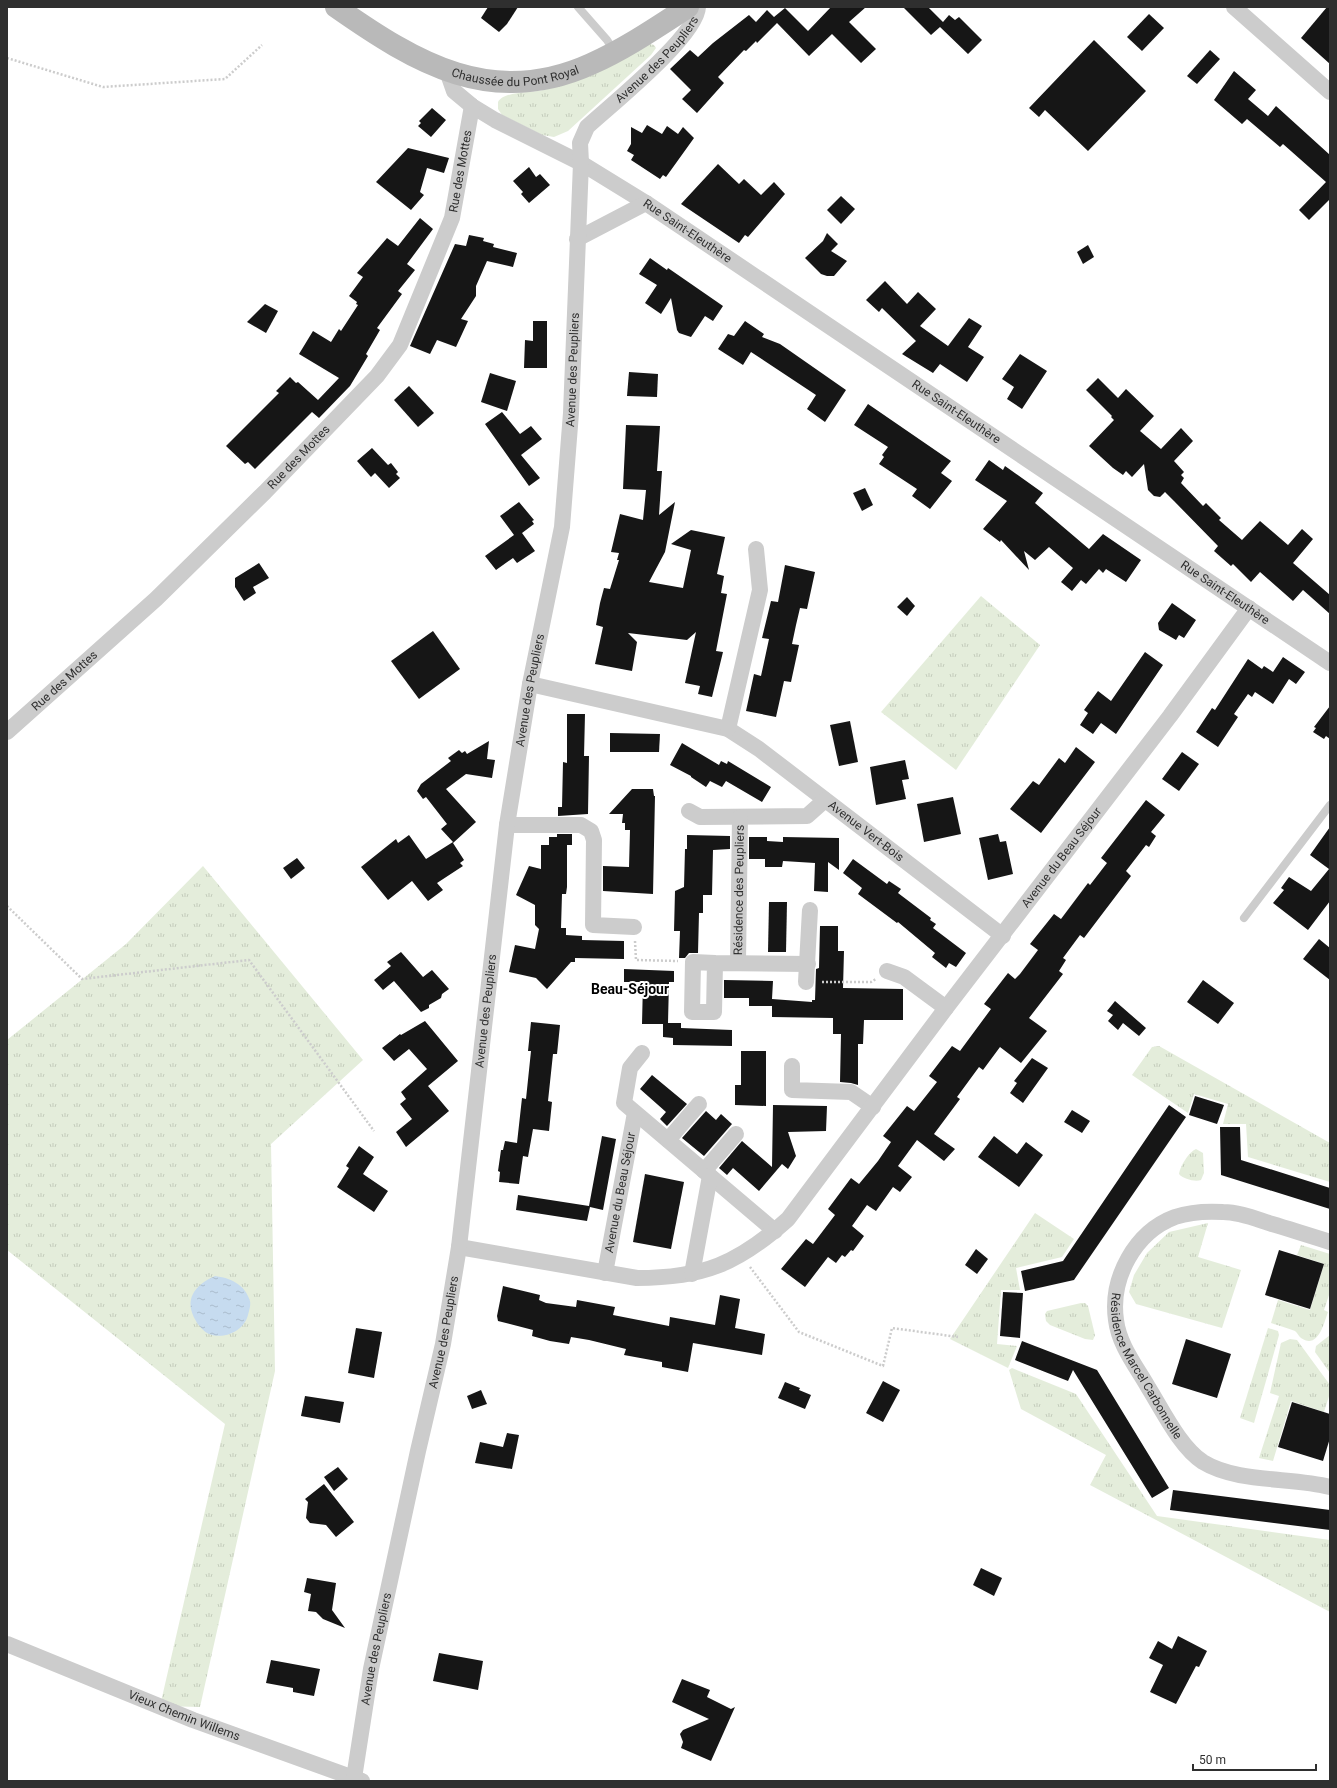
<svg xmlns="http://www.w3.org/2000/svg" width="1337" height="1788" viewBox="0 0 1337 1788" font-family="Roboto,sans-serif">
	<defs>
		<pattern id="grass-tufts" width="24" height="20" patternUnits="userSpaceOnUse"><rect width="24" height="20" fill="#e4eddb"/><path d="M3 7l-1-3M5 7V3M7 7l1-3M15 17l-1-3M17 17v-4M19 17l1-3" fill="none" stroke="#c4ccbc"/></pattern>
		<pattern id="water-ripples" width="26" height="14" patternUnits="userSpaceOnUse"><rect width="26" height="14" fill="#c6dbef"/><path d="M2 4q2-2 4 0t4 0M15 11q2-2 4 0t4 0" fill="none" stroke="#aabccd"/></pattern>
	</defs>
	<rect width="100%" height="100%" fill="#fff"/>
	<g fill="url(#grass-tufts)">
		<path d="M650,44L654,45L656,48L651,55L568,131L554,137L542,135L502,115L498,109V102C504,91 531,93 543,90C583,82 615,63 650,44Z"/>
		<path d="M981,596L1040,645L956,770L881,712Z"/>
		<path d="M203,866L363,1060L271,1144L275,1371L200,1707L160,1706L225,1424L7,1250V1040L126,944Z"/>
		<path d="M1159,1046L1330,1143V1182L1248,1157L1246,1124H1223L1228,1104L1194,1094L1188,1113L1132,1075L1152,1047Z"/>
		<path d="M1196,1149L1203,1153L1204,1173L1201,1180C1195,1182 1183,1179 1179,1174C1180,1166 1189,1152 1196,1149Z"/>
		<path d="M1035,1213L1074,1239L1062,1257L1016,1268L1020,1290H1001L997,1344L1017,1346L1008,1368L950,1339Z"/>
		<path d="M1208,1223L1198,1257L1241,1270L1222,1328L1136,1304L1129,1292L1134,1275L1147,1253L1169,1232Z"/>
		<path d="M1301,1245L1330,1254V1292L1324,1310L1328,1312C1324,1323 1318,1350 1301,1338C1298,1336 1298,1333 1295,1331C1288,1328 1279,1326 1271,1323L1278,1300L1310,1310L1324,1264L1297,1255Z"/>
		<path d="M1081,1303H1085L1088,1306L1095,1335L1093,1340L1085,1339L1050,1325L1046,1321L1045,1314L1047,1311Z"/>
		<path d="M1268,1328L1278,1331L1279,1335L1254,1423L1240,1418Z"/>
		<path d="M1330,1335V1373L1315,1352L1316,1346Z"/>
		<path d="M1290,1339L1297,1340L1330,1385V1393L1324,1412L1291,1401L1273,1461L1259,1458L1279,1396L1270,1393L1281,1343Z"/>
		<path d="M1012,1368L1076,1394L1157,1516L1330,1540V1612L1090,1485L1106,1455L1021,1409L1009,1370Z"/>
	</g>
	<path fill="url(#water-ripples)" d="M215,1276C230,1278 245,1284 250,1301C251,1305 249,1311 248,1315C244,1331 224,1340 209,1334C204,1332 198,1325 196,1321C183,1299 195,1285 215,1276Z"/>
	<g fill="#161616">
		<path d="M488,7H518L507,24L499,32L481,18Z"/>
		<path d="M831,7H866L849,22L876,49L861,63L832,34L809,56L777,23L757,43L756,41L746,51L744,50L718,77L724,83L697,113L682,99L691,90L670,69L690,50L698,57L713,43L749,15L756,22L767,10L774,17L785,8L808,31Z"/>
		<path d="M903,7H928L943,22L949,15L955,20L959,17L982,40L968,54L940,27L931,35Z"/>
		<path d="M1327,7H1330V64L1301,38Z"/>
		<path d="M1149,14L1164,28L1142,51L1127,37Z"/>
		<path d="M1094,40L1146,91L1088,151L1045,110L1039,117L1029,108Z"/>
		<path d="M1210,50L1220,59L1197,84L1187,76Z"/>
		<path d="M1234,71L1256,90L1248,99L1268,116L1276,106L1330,155V199L1309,220L1299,210L1326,182L1283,144L1280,147L1247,119L1242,124L1214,100Z"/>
		<path d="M432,108L446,120L431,137L418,126L421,123L419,121Z"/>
		<path d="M647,125L662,134L667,126L678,134L683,127L694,138L666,177L663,175L660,179L631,160L634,155L627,151L631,144V127L642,133Z"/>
		<path d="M408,148L449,158L444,173L427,168L420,192L424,195L411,210L376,182Z"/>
		<path d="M718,164L739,184L744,179L761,195L774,182L785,194L748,237L745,235L739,243L681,204Z"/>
		<path d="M529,167L536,177L540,174L550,185L529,203L521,194L523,192L513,181Z"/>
		<path d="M841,196L855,209L841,224L827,210Z"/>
		<path d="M420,218L433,229L407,264L415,270L398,291L402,294L377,328L380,330L366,354L368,356L350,386L319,418L312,412L255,469L248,462L245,464L226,446L279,393L276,391L290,377L296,383L298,382L318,400L339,378L299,354L313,331L331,342L339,329L341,331L358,305L356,304L357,302L349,296L363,277L357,273L387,238L398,246Z"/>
		<path d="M827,233L838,244L831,251L847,261L834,276H827L821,274L805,258L823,241Z"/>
		<path d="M469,235L484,238L483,241L494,244L493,247L517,253L513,267L487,261L476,286V296L461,319L468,321L456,347L437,340L430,354L410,346L455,244L466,246Z"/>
		<path d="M1088,245L1094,257L1083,264L1077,252Z"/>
		<path d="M650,258L667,270L668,268L723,306L713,321L705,316L691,337L679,333L677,330L671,298L661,314L645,303L657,285L639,274Z"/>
		<path d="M885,281L907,304L918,292L936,309L920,326L948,346L969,318L982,326L968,347L984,357L967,382L940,364L933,373L902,354L916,341L882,308L879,312L866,300Z"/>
		<path d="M265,304L278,311L266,333L247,322Z"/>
		<path d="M533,321H547V368H524L525,340L533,341Z"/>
		<path d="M745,321L764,334L762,337L780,344L846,390L825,422L807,409L816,395L751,352L743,365L718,349L728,334L734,336Z"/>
		<path d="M1020,354L1047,371L1022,409L1007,399L1014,387L1002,379Z"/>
		<path d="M629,372L658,374L657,397L627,396Z"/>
		<path d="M490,373L516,381L507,411L481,402Z"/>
		<path d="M1098,378L1118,398L1126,389L1154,416L1140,431L1161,449L1181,428L1193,441L1174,461L1184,472L1181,475L1184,478L1181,483L1203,506L1206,503L1221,518L1219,520L1242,540L1260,521L1288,545L1302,529L1313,539L1293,563L1330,595V614L1303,590L1293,601L1260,572L1251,582L1233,564L1231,566L1214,551L1218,546L1174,501L1165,492L1160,497L1154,496L1148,490L1144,464L1132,477L1126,471L1123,475L1113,468L1089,446L1114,420L1111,417L1112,416L1086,390Z"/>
		<path d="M409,386L434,413L418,427L394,400Z"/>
		<path d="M868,404L951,461L941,473L952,481L930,509L912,496L917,489L879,464L884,457L882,455L888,447L854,425Z"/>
		<path d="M502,412L520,434L531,426L542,439L521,455L540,478L529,486L485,424Z"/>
		<path d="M626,425L660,426L657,471H662L659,515L675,502L665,552L649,582L683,588L691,550L671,544L691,530L725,537L717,574L724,576L721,593L727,594L716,651L723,652L712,697L698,694L700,686L685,683L696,632L687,640L628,633L637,642L632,671L595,664L603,627L596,625L600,603L604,588L610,589L619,560H617L619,553L611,552L620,514L643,520L646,490L623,489Z"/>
		<path d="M372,448L388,465L391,463L398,472L396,474L400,478L389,488L375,473L371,477L357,461Z"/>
		<path d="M989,460L1003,470L1005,466L1043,493L1035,503L1089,549L1103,534L1141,560L1126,582L1106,569L1103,573L1099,569L1086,584L1081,580L1072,591L1061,582L1073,568L1049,547L1035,560L1024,551L1029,570L1001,540L1000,542L983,529L1007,501L975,480Z"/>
		<path d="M865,488L873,505L862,511L853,493Z"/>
		<path d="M519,502L534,520L532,521L534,524L522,533L535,551L517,563L513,558L496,570L485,556L514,535L500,516Z"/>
		<path d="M259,563L269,578L253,587L256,593L244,601L235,587V578Z"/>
		<path d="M785,565L815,572L807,609L800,608L796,625L792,644L799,645L791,682L784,681L776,717L746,711L754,674L761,676L769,639L762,638L771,601L778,602Z"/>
		<path d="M907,597L915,606L907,616L897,607Z"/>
		<path d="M1172,603L1196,620L1184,638L1179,635L1176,640L1159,630L1158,623Z"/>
		<path d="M433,631L460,669L419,699L391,661Z"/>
		<path d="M1145,652L1163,665L1116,734L1101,723L1093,734L1080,725L1088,713L1084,710L1098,691L1111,701Z"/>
		<path d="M1283,657L1305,672L1296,684L1289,679L1273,704L1255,692L1252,697L1248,694L1234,714L1238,717L1218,747L1196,732L1212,708L1215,710L1248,659L1262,669L1264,666L1273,672Z"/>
		<path d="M1330,706V739L1326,736L1324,739L1313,732L1316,728L1314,727Z"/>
		<path d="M567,714H585L584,756H589L588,814L558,816V807H562L563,762L567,763Z"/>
		<path d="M850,721L858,762L839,766L830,725Z"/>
		<path d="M610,733L660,734L659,752H610Z"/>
		<path d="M489,741L487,759L495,760L492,778L466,774L446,789L476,822L453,843L464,860L460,863L463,866L437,883L443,890L428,901L412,881L388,900L361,867L396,839L398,843L409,835L426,859L453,842L441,829L447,824L426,797L423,799L417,791L421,784L451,761L448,758L459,750L462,753L465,751L467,754Z"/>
		<path d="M682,743L719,765L721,761L727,764L728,761L771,787L762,802L726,781L722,787L710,781L706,787L691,777V776L670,765Z"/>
		<path d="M1076,747L1095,762L1041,833L1010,809L1033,781L1039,785L1059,758L1065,763Z"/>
		<path d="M1182,752L1199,764L1179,791L1162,779Z"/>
		<path d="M905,760L909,779L902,780L906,799L876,805L870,767Z"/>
		<path d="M632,789H653L654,796H655L653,894L603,891V866L629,867L630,830H625V823H622L623,814H609Z"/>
		<path d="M953,797L961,834L924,842L917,804Z"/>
		<path d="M1146,800L1165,815L1151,832L1156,836L1149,847L1146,845L1126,871L1131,876L1084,938L1080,935L1063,958L1066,960L1059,971L1063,974L1029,1018L1047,1031L1021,1063L1000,1047L983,1070L979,1067L957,1097L960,1099L934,1134L955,1149L944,1161L917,1140L898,1166L912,1177L900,1192L893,1187L876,1211L867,1205L852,1226L864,1236L853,1251L851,1250L845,1257L842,1255L836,1263L828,1257L805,1287L781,1269L806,1239L813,1244L835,1215L828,1209L851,1178L859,1184L878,1161L891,1142L883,1136L907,1106L914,1111L937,1082L929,1076L952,1046L960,1051L991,1009L984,1004L1008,973L1015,979L1020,974L1038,950L1030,944L1054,914L1061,919L1088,883L1090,885L1107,863L1101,858Z"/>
		<path d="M1330,827V901L1308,930L1273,903L1284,890L1281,888L1289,877L1311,891L1329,869L1310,855Z"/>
		<path d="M557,834H572V845H567V887L566,894H562L561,928H566V935L582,936V940L624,941V959L575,958V962H571L547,989L536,978L509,972L515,945L535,949L539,929L535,925V905L516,895L529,866L541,869V845H549V837H557Z"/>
		<path d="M998,834L1000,842L1006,841L1013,874L988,880L979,838Z"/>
		<path d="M687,835L730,836V849L713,850L712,895H703V913H699L698,953H689L685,958H679L680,931H674L675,891L684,887L685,849H687Z"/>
		<path d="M749,837H767V841L783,842V837L839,838V870L828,862V892L814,891L815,863L783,861L782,867H765V859H749Z"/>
		<path d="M297,858L305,868L291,879L283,868Z"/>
		<path d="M853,859L887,884L889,881L901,889L898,893L931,918L930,920L936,924L933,928L966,953L956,967L949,963L946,968L932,957L935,953L898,922L897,923L858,894L862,888L843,873Z"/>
		<path d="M769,902H787L786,952H768Z"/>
		<path d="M820,926H838V951H844L843,988L903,989V1020H864L863,1044H858V1085L851,1083L840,1082L841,1034H833V1018L772,1017V1003V1006H749V998H724V980L773,981L772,999L812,1002V1000H815L816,969L819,968Z"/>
		<path d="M1319,939L1330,948V980L1303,959Z"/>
		<path d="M401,952L423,977L432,970L449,989L442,994L441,998L429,1005V1008L421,1012L394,981L383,990L374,980L391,966L387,962Z"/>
		<path d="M624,969L674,971V982H669L668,1023H681V1028L732,1030V1046L673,1045V1038L663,1037V1024H642L643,982H624Z"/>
		<path d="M1203,980L1234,1003L1218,1024L1187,1002Z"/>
		<path d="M1115,1001L1146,1028L1139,1036L1123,1023L1118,1030L1108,1021L1113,1015L1107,1011Z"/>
		<path d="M425,1021L458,1061L428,1086L449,1111L406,1147L396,1132L412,1119L400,1104L406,1099L401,1092L427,1069L409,1049L394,1061L382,1048L400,1034L401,1035Z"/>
		<path d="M531,1022L560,1025L557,1054H553L548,1101L552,1102L549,1131L533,1129L528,1157L523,1156L519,1184L499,1182L500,1172L498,1171L501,1150H503L505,1141L517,1143L522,1098L526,1099L531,1051H528Z"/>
		<path d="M741,1051H766V1106L735,1105V1085H741Z"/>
		<path d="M1032,1058L1048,1068L1023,1103L1010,1093L1017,1083L1014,1081Z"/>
		<path d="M652,1075L687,1104L667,1126L660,1119L666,1112L640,1089Z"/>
		<path d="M1195,1096L1224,1105L1217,1124L1189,1115Z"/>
		<path d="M773,1105L827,1106L826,1131L788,1132L796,1156L788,1169L782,1164L759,1191L733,1168L727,1175L719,1168L742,1141L772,1167Z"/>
		<path d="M1169,1105L1186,1117L1076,1277L1074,1280L1025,1291L1021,1271L1063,1261Z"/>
		<path d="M1072,1110L1090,1121L1082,1133L1064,1122Z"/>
		<path d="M706,1111L716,1120L721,1114L732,1124L704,1156L682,1138Z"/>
		<path d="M1220,1127H1240L1241,1160L1330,1188V1209L1221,1175Z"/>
		<path d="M602,1136L616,1139L603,1210L590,1207L587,1221L516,1210L518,1195L589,1206Z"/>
		<path d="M994,1136L1017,1154L1026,1142L1043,1155L1019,1187L978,1157Z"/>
		<path d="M359,1146L374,1157L363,1174L388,1191L374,1212L337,1187L349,1168L346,1166Z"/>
		<path d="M645,1174L684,1182L671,1249L633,1242Z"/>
		<path d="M976,1249L988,1259L977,1274L965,1265Z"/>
		<path d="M1279,1250L1324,1264L1310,1309L1265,1295Z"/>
		<path d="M503,1286L540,1295L539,1300L546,1303L576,1307L577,1300L615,1307L613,1315L669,1326L670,1317L715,1325L720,1295L740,1299L735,1328L765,1334L762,1355L693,1343L688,1372L662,1367V1362L624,1355L626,1349L589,1340L571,1337L569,1344L550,1341L532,1336L533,1330L498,1321L497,1316Z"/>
		<path d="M1003,1292L1023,1293L1020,1338L1000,1336Z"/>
		<path d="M356,1328L382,1332L374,1378L348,1373Z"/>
		<path d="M1186,1339L1231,1354L1217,1398L1172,1384Z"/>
		<path d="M1022,1341L1097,1370L1169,1488L1152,1498L1073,1370L1068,1381L1015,1360Z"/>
		<path d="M883,1381L900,1390L883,1422L866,1413Z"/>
		<path d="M785,1382L800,1388L799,1390L811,1395L805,1409L778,1398Z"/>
		<path d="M481,1390L487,1404L472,1409L467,1396Z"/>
		<path d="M305,1396L344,1402L340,1423L301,1416Z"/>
		<path d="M1292,1402L1330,1414V1438L1323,1461L1278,1447Z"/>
		<path d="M507,1433L519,1435L512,1469L475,1463L480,1442L503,1447Z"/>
		<path d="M338,1467L348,1479L334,1491L324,1477Z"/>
		<path d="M324,1484L354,1522L336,1537L326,1525L310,1523L306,1518L308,1502L305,1499Z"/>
		<path d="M1173,1490L1330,1510V1530L1170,1510Z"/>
		<path d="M981,1568L1002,1578L994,1596L973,1585Z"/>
		<path d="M307,1578L336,1583L332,1610L345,1628L323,1619L316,1612L308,1611L311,1594L304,1592Z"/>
		<path d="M1178,1636L1207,1651L1199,1667L1196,1666L1176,1704L1150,1692L1163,1665L1149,1658L1158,1641L1172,1649Z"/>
		<path d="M439,1653L483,1661L478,1690L433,1681Z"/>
		<path d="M271,1660L320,1669L314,1696L293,1692V1688L266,1683Z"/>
		<path d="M682,1679L710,1690L707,1697L731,1709L735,1707L711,1761L681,1748L683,1742L680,1734L683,1730L709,1719L672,1702Z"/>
	</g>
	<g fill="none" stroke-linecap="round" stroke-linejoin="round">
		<g stroke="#ccc" stroke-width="2.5" stroke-dasharray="2 2" stroke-linecap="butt">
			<path d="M7,58L103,87L225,79L262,45"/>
			<path d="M7,906L82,979L249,960L374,1131"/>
			<path d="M635,941L636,960L678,961"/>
			<path d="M822,982H871L876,979"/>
			<path d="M750,1267L799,1332L883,1366L892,1328L958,1337"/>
		</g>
		<g stroke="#ccc" stroke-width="8">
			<path d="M578,7L607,40L614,51"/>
			<path d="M1244,918L1330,805"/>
		</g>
		<g stroke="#ccc" stroke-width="16">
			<path d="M1234,7L1330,92"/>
			<path id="s1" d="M447,71L454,91L472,106L495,120L581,163L646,203L1330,663"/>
			<path d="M577,239L646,203"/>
			<path id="s2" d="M530,684L728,729L759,749L1003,936"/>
			<path d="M728,729L760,590L756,549"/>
			<path id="s3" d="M7,732L156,599L265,492L377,376L400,345L452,218L472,106"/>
			<path d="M689,811L700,817L807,816L825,800"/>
			<path d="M507,825H581L591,831L594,840L593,925L634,927"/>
			<path id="s4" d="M738,962L740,817"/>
			<path d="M715,963L693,962L692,1012H714L715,963L808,964"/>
			<path d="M887,971L904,977L946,1008"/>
			<path d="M806,982L810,910"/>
			<path d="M642,1053L630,1068L624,1103L775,1231"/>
			<path d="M792,1066V1090L851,1092L873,1107"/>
			<path d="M668,1140L699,1104"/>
			<path d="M704,1171L736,1134"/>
			<path id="s5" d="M1330,1242C1311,1236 1292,1230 1272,1224C1256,1219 1240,1212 1223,1212C1207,1211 1190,1212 1175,1217C1135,1232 1110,1278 1116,1320C1119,1345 1136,1366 1148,1387C1163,1411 1180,1447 1203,1462C1237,1483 1292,1477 1330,1487"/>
			<path id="s6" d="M459,1247L637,1278C703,1278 738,1264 788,1219L946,1008L1170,716L1249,608"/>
			<path id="s7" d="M605,1273L635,1113"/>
			<path d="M692,1274L710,1176"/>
			<path id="s8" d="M7,1644L193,1720L362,1781"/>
			<path id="s9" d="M354,1778L371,1669L418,1451L443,1344L459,1247L507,825L530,684L562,527L571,413L581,163L580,143L587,127C611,105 697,36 698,7"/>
		</g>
		<path stroke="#b9b9b9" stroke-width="22" id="s10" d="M336,7C416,63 492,109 591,64C625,49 657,27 688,7"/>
	</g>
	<g text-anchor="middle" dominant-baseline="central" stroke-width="4" stroke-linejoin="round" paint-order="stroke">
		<g font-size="12" fill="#2f2f2f" stroke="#fff">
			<text stroke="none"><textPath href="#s9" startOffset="1769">Avenue des Peupliers</textPath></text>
			<text stroke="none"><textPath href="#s10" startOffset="198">Chaussée du Pont Royal</textPath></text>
			<text stroke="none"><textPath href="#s3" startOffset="737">Rue des Mottes</textPath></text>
			<text stroke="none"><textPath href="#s1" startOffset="294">Rue Saint-Eleuthère</textPath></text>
			<text stroke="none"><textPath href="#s9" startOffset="1427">Avenue des Peupliers</textPath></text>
			<text stroke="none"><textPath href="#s1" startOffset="618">Rue Saint-Eleuthère</textPath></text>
			<text stroke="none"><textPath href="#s3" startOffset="401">Rue des Mottes</textPath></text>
			<text stroke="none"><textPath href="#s1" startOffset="942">Rue Saint-Eleuthère</textPath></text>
			<text stroke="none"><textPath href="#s3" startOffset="77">Rue des Mottes</textPath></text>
			<text stroke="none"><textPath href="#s9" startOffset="1103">Avenue des Peupliers</textPath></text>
			<text stroke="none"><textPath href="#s2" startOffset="375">Avenue Vert-Bois</textPath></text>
			<text stroke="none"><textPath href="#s6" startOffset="801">Avenue du Beau Séjour</textPath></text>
			<text stroke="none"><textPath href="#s4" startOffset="72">Résidence des Peupliers</textPath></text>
			<text stroke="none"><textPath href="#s9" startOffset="779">Avenue des Peupliers</textPath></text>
			<text stroke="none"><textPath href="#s7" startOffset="82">Avenue du Beau Séjour</textPath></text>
			<text stroke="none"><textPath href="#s9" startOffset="455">Avenue des Peupliers</textPath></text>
			<text stroke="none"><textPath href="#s5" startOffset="341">Résidence Marcel Carbonnelle</textPath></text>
			<text stroke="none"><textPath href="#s9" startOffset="131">Avenue des Peupliers</textPath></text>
			<text stroke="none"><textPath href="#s8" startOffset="191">Vieux Chemin Willems</textPath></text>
		</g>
		<g font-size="14" font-weight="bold" fill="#000" stroke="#fff">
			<text x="630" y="989">Beau-Séjour</text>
		</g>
	</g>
	<rect width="1337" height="1788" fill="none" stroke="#2f2f2f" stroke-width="16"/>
	<path d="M1193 1764v6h123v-6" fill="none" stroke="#2f2f2f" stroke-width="2"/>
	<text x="1199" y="1764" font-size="12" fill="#2f2f2f" stroke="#ffffff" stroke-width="3" paint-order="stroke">50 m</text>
</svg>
